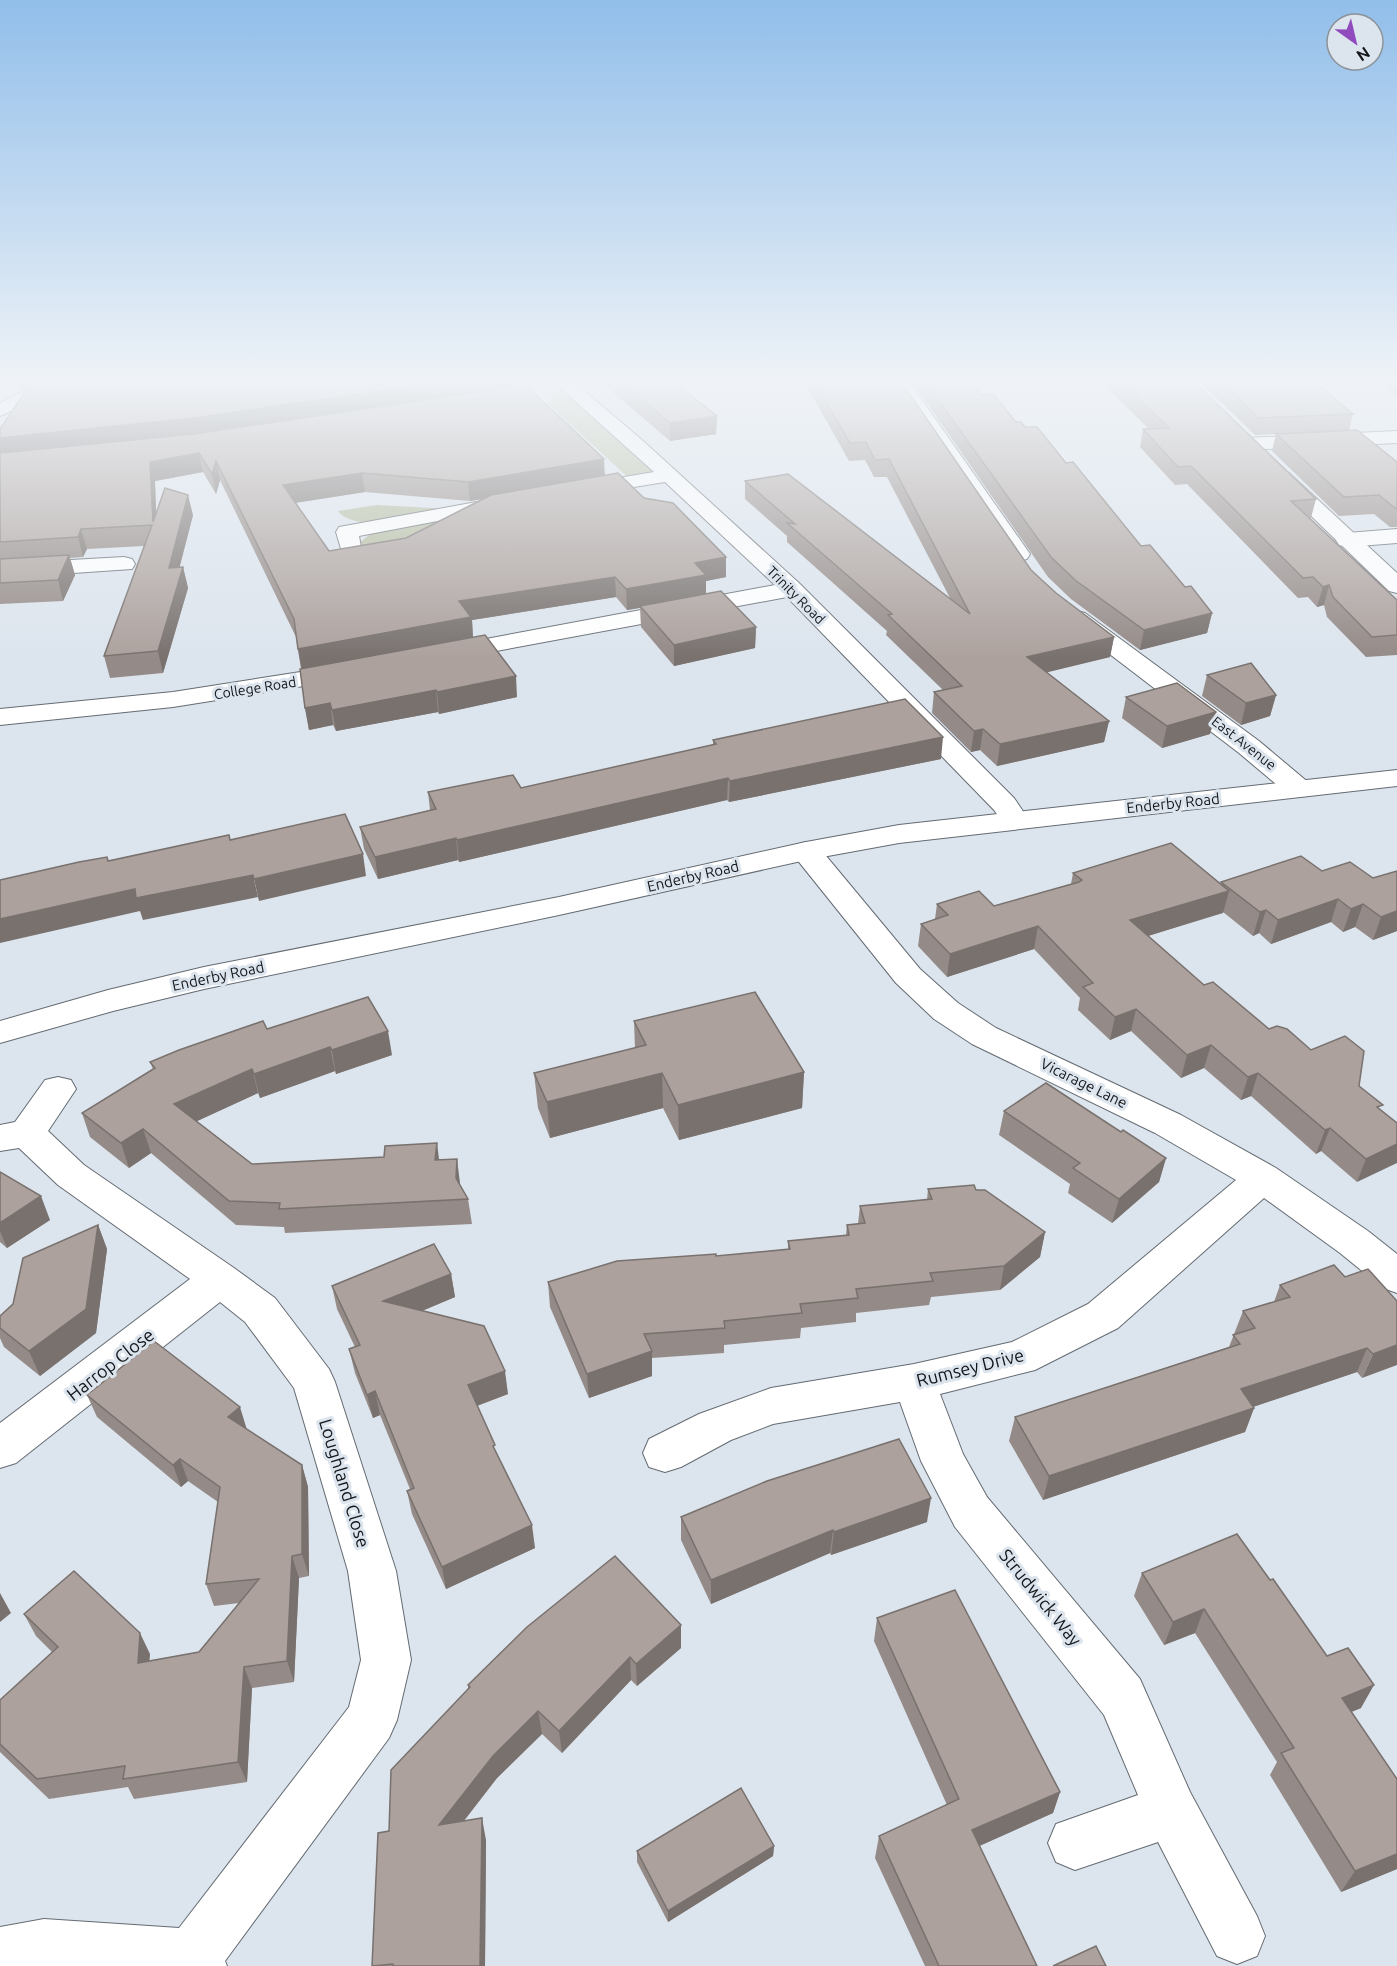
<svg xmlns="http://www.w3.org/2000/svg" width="1397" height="1966" viewBox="0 0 1397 1966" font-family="Ubuntu,sans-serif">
	<rect width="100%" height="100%" fill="#dce4ed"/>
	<g fill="#b3ba9c">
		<path d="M570,389L667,476L632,481L548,404L555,391Z"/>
		<path d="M377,505L450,509C425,514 355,535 338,511Z"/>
		<path d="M454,518L386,547L363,550L359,543L374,531Z"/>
	</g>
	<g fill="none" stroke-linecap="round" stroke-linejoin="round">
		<g stroke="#646b72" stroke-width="2">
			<g id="minor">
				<path d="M41,383H68L65,387L0,416V403Z"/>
				<path d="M555,383H575L642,440L800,584L1014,798L1029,820L1025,826L1015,829L1005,826L994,810L787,597L448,660L439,658L436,653L439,648L448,646L775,585L665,482L584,495L577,493L574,489L577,485L654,472Z"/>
				<path d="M892,383H910L1030,554L1027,559L1019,561L1011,559Z"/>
				<path d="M1397,431V443L1248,450L1241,448L1238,444L1241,440L1248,438Z"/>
				<path d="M504,497L511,499L515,503L511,507L359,536L361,547L358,552L350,554L342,552L336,532L339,527Z"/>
				<path d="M1397,529V543L1347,547L1339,545L1336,540L1339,535L1347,533Z"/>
				<path d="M124,557L132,559L135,564L132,569L0,578V564Z"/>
				<path d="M1077,611L1085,613L1259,741L1309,783L1313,789L1309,795L1299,797L1289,795L1239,753L1069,623L1065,618L1069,613Z"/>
				<path d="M345,665L354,668L358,673L354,678L173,707L0,725V709L173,692Z"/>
				<path d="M806,842L817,845L920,969L958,1003L996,1028L1181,1115L1276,1168L1368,1231L1397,1254V1293L1383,1288L1340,1253L1264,1198L1118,1328L1035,1370L940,1394L963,1454L987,1497L1140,1679L1190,1792L1257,1916L1265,1936L1257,1956L1237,1964L1217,1956L1158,1842L1075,1870L1056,1862L1048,1843L1056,1824L1138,1795L1104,1715L955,1527L921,1461L900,1402L773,1424L731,1440L681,1467L665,1472L649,1467L643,1453L649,1439L699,1414L771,1388L914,1364L1012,1342L1088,1304L1236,1180L1155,1133L972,1044L934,1019L896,983L795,857L791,851L795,845Z"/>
				<path d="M58,1077L71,1080L76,1089L48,1131L84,1165L234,1268L275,1298L329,1369L335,1382L396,1571L411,1660L397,1720L389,1738L225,1961L227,1966H0V1927L44,1919L179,1928L349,1707L361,1660L348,1571L294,1388L245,1322L220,1302L16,1463L0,1468V1423L190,1279L58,1185L19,1148L0,1151V1125L15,1122L45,1080Z"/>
			</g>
		</g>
		<g stroke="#646b72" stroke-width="2">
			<path id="tertiary" d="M1282,471L1289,473L1397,573V593L1389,591L1275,481L1272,477L1275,473Z"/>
		</g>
		<g stroke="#646b72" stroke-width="2">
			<path id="secondary" d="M1397,770V786L899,843L806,860L559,915L204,989L113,1011L0,1043V1021L108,990L204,967L559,897L806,842L899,825Z"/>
		</g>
		<use href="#minor" fill="#fff" fill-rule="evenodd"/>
		<use href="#tertiary" fill="#fff" fill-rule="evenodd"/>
		<use href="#secondary" fill="#fff" fill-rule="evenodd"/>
	</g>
	<g fill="#948a87" fill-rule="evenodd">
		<path d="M17,383H512V387L604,459V475L644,498L726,557V577L706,581V594L756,627L755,648L674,666L641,627L640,608L627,610L616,597L472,620L473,637L517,697L439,714L438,712L336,731L333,725L309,730L305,708L301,669L296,637L220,480L216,494L203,472L155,481L156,512L193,515L179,568L183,567L188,588L163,673L110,678L104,656L144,546L87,549L83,557L70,558L75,575L63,601L0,604V429L28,387L21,390ZM365,492L470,501L482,499L406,538L329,551L295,503Z"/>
		<path d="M602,383H675L717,416L716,434L670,441Z"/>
		<path d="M805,383H902L1031,570L1056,593L1114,637L1110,657L1046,672L1109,721L1104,742L997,766L980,750L971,752L932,713L934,692L943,690L886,635L887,631L787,542V536L745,499V481L950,598L887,477H874L865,460L849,461Z"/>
		<path d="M913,383H973L981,395L1016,422L1025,427L1066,463L1141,546L1212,613L1207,633L1140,650L1071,599L1048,577Z"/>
		<path d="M1102,383H1195L1316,499L1311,518H1310L1397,600V655L1366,657L1327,617L1324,605L1317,607L1308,597L1298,598L1187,484L1175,485L1140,447L1143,429H1149Z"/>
		<path d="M1201,383H1316L1353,414L1349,430L1397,462V527H1390L1374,514L1339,516L1272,451L1276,434L1255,435Z"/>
		<path d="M1379,383H1397V396Z"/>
		<path d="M1207,675L1276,695L1270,716L1241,725L1202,696Z"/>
		<path d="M1126,697L1216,712L1210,734L1162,748L1122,718Z"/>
		<path d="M713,740L941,759L729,802L727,800L459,862L458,860L378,879L364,849L360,827L430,810L428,792L521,788L713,745Z"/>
		<path d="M1350,862L1397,931L1373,940L1355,927L1343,932L1331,922L1271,944L1259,933L1253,936L1223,912L1148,936L1204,985L1269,1029L1311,1050L1359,1086L1380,1110L1397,1123L1357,1182L1321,1151L1316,1154L1251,1096L1241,1100L1204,1068L1181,1078L1131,1031L1110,1040L1078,1010L1080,998L1034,949L947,977L918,946L921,924L935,919L937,904L994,906L1071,884L1073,873L1221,884V882L1322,871Z"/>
		<path d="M634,1021L804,1072L802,1108L679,1140L663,1108L550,1138L538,1108L534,1073L635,1048Z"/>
		<path d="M267,1029L392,1055L336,1074L335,1071L260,1098L258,1093L197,1121L252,1164L439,1160L460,1183V1185L468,1199L472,1224L285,1233L284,1227L236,1225L151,1153L129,1168L90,1137L82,1113L153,1069L150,1062Z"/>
		<path d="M1004,1111L1121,1132L1166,1158L1159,1182L1112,1223L1068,1193L1070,1184L999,1135Z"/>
		<path d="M0,1172L50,1220L7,1248L0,1242Z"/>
		<path d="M928,1189L976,1190L1045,1232L1040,1257L1000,1290L931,1297L929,1305L856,1313V1322L801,1328L800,1338L724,1345V1353L652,1358V1376L589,1398L550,1307L548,1282L716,1256L788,1249V1241L846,1235L847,1225L858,1224L860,1206L927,1200Z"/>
		<path d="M98,1225L107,1249L96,1333L40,1376L4,1347L0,1338V1316Z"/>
		<path d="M451,1274L455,1297L422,1311L508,1394L477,1406L535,1548L446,1589L412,1514L407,1491L410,1489L380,1415L373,1418L355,1373L349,1349L355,1347L337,1309L332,1286Z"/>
		<path d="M1345,1277L1397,1301L1362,1378L1357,1372L1253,1407L1254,1408L1245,1432L1043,1500L1009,1441L1015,1417L1229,1347L1243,1311L1274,1302L1280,1285Z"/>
		<path d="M87,1395L247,1429L302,1465L308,1487L309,1576L299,1578L294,1682L252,1688L247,1782L134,1799L128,1787L49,1799L0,1752V1700L52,1652L36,1636L24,1614L150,1654L149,1661L199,1652L239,1603L214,1606L206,1584L218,1502L188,1481L181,1487L97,1417Z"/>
		<path d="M681,1517L927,1522L831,1555L830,1553L711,1604L681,1540Z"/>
		<path d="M1237,1534L1361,1708L1351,1712L1397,1779V1869L1341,1892L1270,1775L1277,1762L1195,1633L1164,1645L1134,1596L1142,1573Z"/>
		<path d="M877,1618L1060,1792L1053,1813L979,1846L1037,1966H925L875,1858L879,1836L947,1805L874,1641Z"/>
		<path d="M681,1648L637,1686L631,1680L562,1753L542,1734L497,1778L464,1821L486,1840L485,1966H372L389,1831L468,1688V1685Z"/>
		<path d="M774,1846L773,1856L668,1922L637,1862V1851Z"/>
	</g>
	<g fill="#78716e">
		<path d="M19,383H35L21,390Z"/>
		<path d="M435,383H512L513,389L198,436L0,456V438Z"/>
		<path d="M717,416L716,434L670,441V423Z"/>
		<path d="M199,453L203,472L155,481L157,542L153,522L150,462Z"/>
		<path d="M604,459L605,478L470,501L468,482Z"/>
		<path d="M216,461L220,480L216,494L212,474Z"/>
		<path d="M362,473L365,492L287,504L283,485Z"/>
		<path d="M188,495L193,515L174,589L169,568Z"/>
		<path d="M81,529L87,549L83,557L78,537Z"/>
		<path d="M69,555L75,575L63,601L58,580Z"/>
		<path d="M726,557V577L706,581V596L627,610L626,589L695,563Z"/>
		<path d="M183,567L188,588L163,673L158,651Z"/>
		<path d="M615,577L616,597L472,620L473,639L302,671L298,649L459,601Z"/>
		<path d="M1329,585L1324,605L1317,607L1323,587Z"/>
		<path d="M1212,613L1207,633L1140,650L1144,630Z"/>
		<path d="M756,627L755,648L674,666V645Z"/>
		<path d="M1114,637L1110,657L1024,678L1027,657Z"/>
		<path d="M516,676L517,697L439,714L437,692Z"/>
		<path d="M436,690L438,712L336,731L332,710Z"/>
		<path d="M1276,695L1270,716L1241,725L1246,703Z"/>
		<path d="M330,703L333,725L309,730L305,708Z"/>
		<path d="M1216,712L1210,734L1162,748L1167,726Z"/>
		<path d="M1109,721L1104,742L997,766L1000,744Z"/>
		<path d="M983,729L980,750L971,752L974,731Z"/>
		<path d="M943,737L941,759L729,802L730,781Z"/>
		<path d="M728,778L727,800L459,862L457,840Z"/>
		<path d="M456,838L458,860L378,879L375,857Z"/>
		<path d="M363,854L366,876L259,901L254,879Z"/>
		<path d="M253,875L258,897L143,920L140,911L0,943V919L135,889Z"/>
		<path d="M1229,891L1223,913L1125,943L1130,920Z"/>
		<path d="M1338,899L1331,922L1271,944L1278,920Z"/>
		<path d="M1363,904L1355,927L1343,932L1351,909Z"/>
		<path d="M1266,910L1259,933L1253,936L1260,912Z"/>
		<path d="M1397,911V931L1373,940L1381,917Z"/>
		<path d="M1038,926L1034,949L947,977L950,954Z"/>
		<path d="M1136,1009L1131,1031L1110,1040L1115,1017Z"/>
		<path d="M388,1031L392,1055L336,1074L332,1050Z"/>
		<path d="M1211,1045L1204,1068L1181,1078L1187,1055Z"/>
		<path d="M330,1047L335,1071L260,1098L254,1074Z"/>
		<path d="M252,1069L258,1093L182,1128L174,1104Z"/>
		<path d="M804,1072L802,1108L679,1140L678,1105Z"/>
		<path d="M662,1073L663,1108L550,1138L547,1102Z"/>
		<path d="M1258,1073L1251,1096L1241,1100L1248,1077Z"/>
		<path d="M1330,1128L1321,1151L1316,1154L1325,1130Z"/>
		<path d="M143,1129L151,1153L129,1168L121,1143Z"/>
		<path d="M437,1143L440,1167L435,1160Z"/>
		<path d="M1397,1144V1163L1357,1182L1366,1159Z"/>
		<path d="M1166,1158L1159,1182L1112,1223L1119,1199Z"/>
		<path d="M457,1159L460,1183L459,1202L456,1178Z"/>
		<path d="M41,1196L50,1220L7,1248L0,1231V1223Z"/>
		<path d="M98,1225L107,1249L96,1333L40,1376L29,1351Z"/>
		<path d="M1045,1232L1040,1257L1000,1290L1004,1266Z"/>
		<path d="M451,1274L455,1297L388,1325L383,1301Z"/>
		<path d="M1397,1345V1365L1362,1378L1373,1354Z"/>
		<path d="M1367,1348L1357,1372L1232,1414L1241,1389Z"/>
		<path d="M652,1351V1376L589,1398L587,1374Z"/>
		<path d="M505,1371L508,1394L471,1408L468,1385Z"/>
		<path d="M375,1391L380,1415L373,1418L367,1395Z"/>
		<path d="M240,1407L247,1430L228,1417Z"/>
		<path d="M1254,1408L1245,1432L1043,1500L1049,1476Z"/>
		<path d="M180,1459L188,1481L181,1487L173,1465Z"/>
		<path d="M302,1465L308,1487L309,1576L302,1554Z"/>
		<path d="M931,1498L927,1522L831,1555L834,1532Z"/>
		<path d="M532,1525L535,1548L446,1589L442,1567Z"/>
		<path d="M833,1530L830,1553L711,1604V1580Z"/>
		<path d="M292,1556L299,1578L294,1682L287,1661Z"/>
		<path d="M0,1593L11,1613L0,1622Z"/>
		<path d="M1204,1609L1195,1633L1164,1645L1173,1622Z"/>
		<path d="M681,1625V1648L637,1686L636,1664Z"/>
		<path d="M140,1633L150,1654L147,1684L138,1663Z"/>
		<path d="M630,1657L631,1680L562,1753L559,1731Z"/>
		<path d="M244,1667L252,1688L247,1782L238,1762Z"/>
		<path d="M1374,1685L1361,1708L1329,1721L1342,1698Z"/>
		<path d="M538,1711L542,1734L497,1778L444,1846L439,1825L493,1756Z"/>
		<path d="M1060,1792L1053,1813L966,1852L972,1830Z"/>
		<path d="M482,1818L486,1840L485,1966H480Z"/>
		<path d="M774,1846L773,1856L668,1922V1911Z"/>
		<path d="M1397,1854V1869L1341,1892L1355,1871Z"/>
	</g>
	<g fill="#aca19d" stroke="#78716e" stroke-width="1.5">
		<path d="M36,383H435L194,418L0,438V429L28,387Z"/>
		<path d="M622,383H675L717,416L670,423Z"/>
		<path d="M815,383H902L1031,570L1056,593L1114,637L1027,657L1109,721L1000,744L983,729L974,731L934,692L962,686L888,615L892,614L787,523L795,524L745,481L788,474L970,614L889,459L875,460L866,442L850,443Z"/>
		<path d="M926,383H973L981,395L993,394L1016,422H1021L1025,427H1037L1066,463L1073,462L1141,546L1150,545L1185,587L1191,586L1212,613L1144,630L1075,580L1051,557Z"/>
		<path d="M1122,383H1195L1316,499L1291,501L1397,600V635L1372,637L1333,597L1329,585L1323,587L1313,577L1303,578L1191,466L1178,467L1143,429L1169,428Z"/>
		<path d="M1222,383H1316L1353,414L1259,418Z"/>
		<path d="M526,385L604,459L468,482L362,473L283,485L329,551L406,538L491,495L618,473L644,498L673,503L726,557L695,563L706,575L626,589L615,577L459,601L471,617L298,649L294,619L216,461L212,474L199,453L150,462L153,522L165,488L188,495L169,568L183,567L158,651L104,656L152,525L81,529L78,537L0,542V453L194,434Z"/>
		<path d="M1357,430L1397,462V509H1396L1379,495L1344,497L1276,434Z"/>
		<path d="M69,555L58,580L0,583V559Z"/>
		<path d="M721,591L756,627L674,645L640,606Z"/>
		<path d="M485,635L516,676L437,692L436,690L332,710L330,703L305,708L300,669Z"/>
		<path d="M1251,663L1276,695L1246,703L1207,675Z"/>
		<path d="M1177,683L1216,712L1167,726L1126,697Z"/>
		<path d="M905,699L943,737L730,781L728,778L457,840L456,838L375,857L360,827L436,809L428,792L513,775L521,788L716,744L713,740Z"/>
		<path d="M345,814L363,854L254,879L253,875L136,898L135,889L0,919V880L79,862L107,857L108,861L229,835L230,840Z"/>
		<path d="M1171,843L1229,891L1130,920L1204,985L1213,982L1269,1029L1277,1026L1287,1029L1311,1050L1345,1036L1364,1051L1359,1086L1383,1105L1377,1107L1397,1123V1144L1366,1159L1330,1128L1325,1130L1258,1073L1248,1077L1211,1045L1187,1055L1136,1009L1115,1017L1083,987L1093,983L1038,926L950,954L921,924L948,915L937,904L979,891L994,906L1079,882L1082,880L1073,873Z"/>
		<path d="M1301,856L1322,871L1350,862L1373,878L1397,871V911L1381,917L1363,904L1351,909L1338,899L1278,920L1266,910L1260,912L1221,882Z"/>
		<path d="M755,992L804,1072L678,1105L662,1073L547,1102L534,1073L646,1045L634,1021Z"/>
		<path d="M368,997L388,1031L332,1050L330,1047L254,1074L252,1069L174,1104L252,1164L384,1157L385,1146L437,1143L435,1160L457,1159L456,1178L468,1199L279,1209L280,1203L229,1201L143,1129L121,1143L82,1113L155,1068L150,1062L179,1050L263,1021L267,1029Z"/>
		<path d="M1046,1083L1121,1132L1123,1130L1166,1158L1119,1199L1073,1168L1080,1163L1004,1111Z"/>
		<path d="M0,1172L41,1196L0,1223Z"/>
		<path d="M974,1185L976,1190H985L1045,1232L1004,1266L930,1273L933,1281L856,1289L858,1298L800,1304L802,1313L724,1321L725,1328L644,1334L652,1351L587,1374L548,1282L617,1261L716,1254V1256L790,1249L788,1241L849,1235L847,1225L865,1223L860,1206L932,1199L928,1189Z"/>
		<path d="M98,1225L86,1309L29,1351L0,1328V1316L13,1304L23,1258Z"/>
		<path d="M434,1244L451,1274L383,1301L484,1326L505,1371L468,1385L495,1445L493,1446L532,1525L442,1567L407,1491L414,1488L375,1391L367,1395L349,1349L360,1345L332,1286Z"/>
		<path d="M1334,1265L1345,1277L1368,1269L1397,1301V1345L1373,1354L1367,1348L1241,1389L1254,1408L1049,1476L1015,1417L1240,1344L1233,1335L1255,1328L1243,1311L1290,1297L1280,1285Z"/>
		<path d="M154,1341L240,1407L228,1417L302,1465V1554L292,1556L287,1661L244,1667L238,1762L123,1779L125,1766L37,1779L0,1744V1700L58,1647L24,1614L74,1571L140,1633L138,1663L199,1652L259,1579L206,1584L220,1487L180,1459L173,1465L87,1395Z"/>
		<path d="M899,1439L931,1498L834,1532L833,1530L711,1580L681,1517L767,1481Z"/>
		<path d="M1237,1534L1270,1580L1273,1579L1327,1656L1348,1648L1374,1685L1342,1698L1397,1779V1854L1355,1871L1281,1753L1294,1748L1204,1609L1173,1622L1142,1573Z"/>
		<path d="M615,1556L681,1625L636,1664L630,1657L559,1731L538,1711L493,1756L439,1825L482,1818L480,1966H393V1964L372,1966L378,1833L389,1831L391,1770L470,1687L468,1685L527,1627Z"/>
		<path d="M955,1590L1060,1792L972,1830L1037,1966H939L879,1836L959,1799L877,1618Z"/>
		<path d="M741,1788L774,1846L668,1911L637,1851Z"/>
		<path d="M1096,1946L1106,1966H1053Z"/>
	</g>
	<linearGradient id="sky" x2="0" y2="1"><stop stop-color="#91beea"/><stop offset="0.58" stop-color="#eff3f7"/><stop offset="1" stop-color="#eff3f7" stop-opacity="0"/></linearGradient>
	<rect width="1397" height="659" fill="url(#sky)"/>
	<g text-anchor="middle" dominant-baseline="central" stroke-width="6" stroke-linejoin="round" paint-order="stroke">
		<g font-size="14" fill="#141619" stroke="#dce4ed">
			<text transform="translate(796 595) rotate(45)">Trinity Road</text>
			<text transform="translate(255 688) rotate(-9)">College Road</text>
			<text transform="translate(1244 743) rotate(38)">East Avenue</text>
		</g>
		<g font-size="15" fill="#141619" stroke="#dce4ed">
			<text transform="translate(1173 803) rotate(-6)">Enderby Road</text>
			<text transform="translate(693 876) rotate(-13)">Enderby Road</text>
			<text transform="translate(218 976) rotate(-12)">Enderby Road</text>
			<text transform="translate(1084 1083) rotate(26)">Vicarage Lane</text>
		</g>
		<g font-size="18" fill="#141619" stroke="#dce4ed">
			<text transform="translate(110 1364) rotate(-38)">Harrop Close</text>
			<text transform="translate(970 1367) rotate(-14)">Rumsey Drive</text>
			<text transform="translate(345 1483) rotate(73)">Loughland Close</text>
			<text transform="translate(1041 1597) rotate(51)">Strudwick Way</text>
		</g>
	</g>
	<g transform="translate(1355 42) rotate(146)"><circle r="28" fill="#dce4ed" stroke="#8c9298" stroke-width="1.5"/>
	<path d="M0-4.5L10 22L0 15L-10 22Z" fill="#914abe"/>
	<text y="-9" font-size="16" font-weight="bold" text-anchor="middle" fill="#141619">N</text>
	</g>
</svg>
